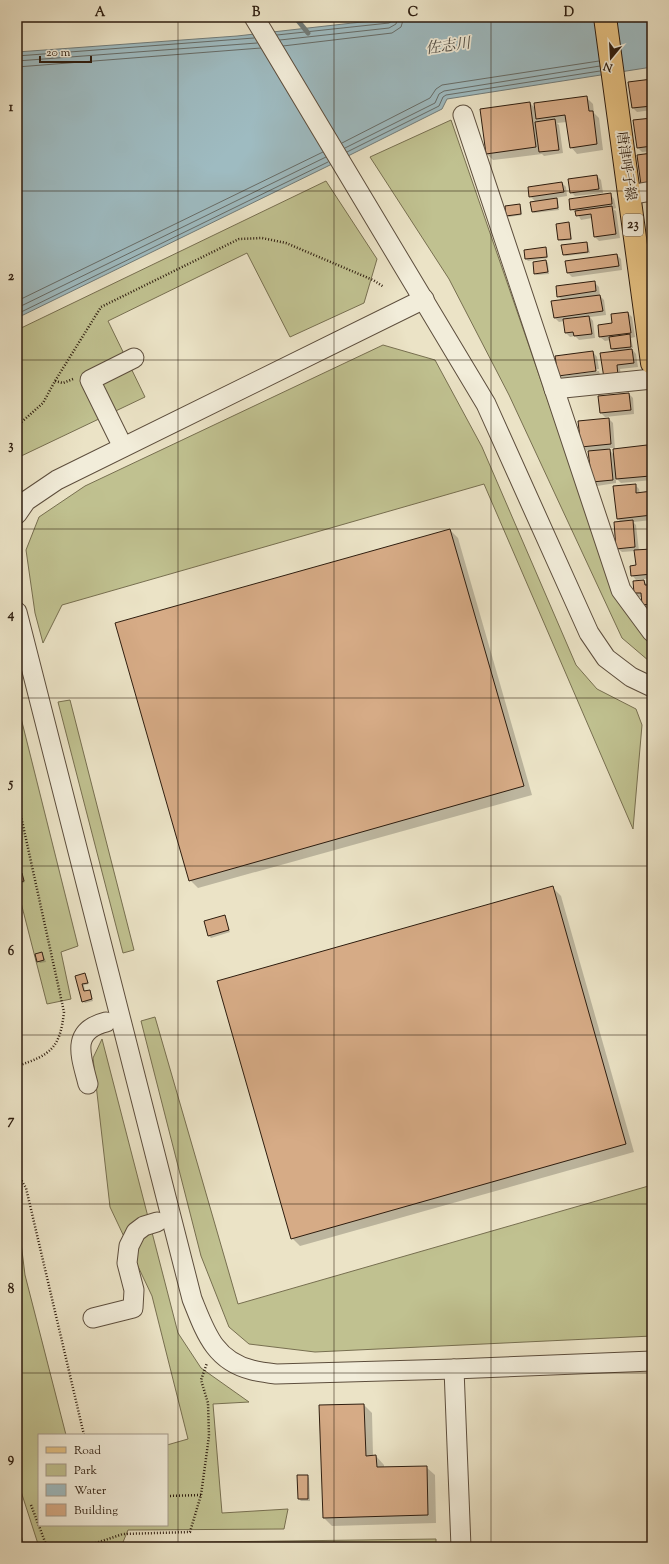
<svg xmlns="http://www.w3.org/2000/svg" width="669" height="1564" viewBox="0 0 669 1564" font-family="'Sorts Mill Goudy','Noto Serif JP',serif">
	<rect width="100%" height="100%" fill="#ebe3c6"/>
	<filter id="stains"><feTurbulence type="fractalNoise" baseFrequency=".005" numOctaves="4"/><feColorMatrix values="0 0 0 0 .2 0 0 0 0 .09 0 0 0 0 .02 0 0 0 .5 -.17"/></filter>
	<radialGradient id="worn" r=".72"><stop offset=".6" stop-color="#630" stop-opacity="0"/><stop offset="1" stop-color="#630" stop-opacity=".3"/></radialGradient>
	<g fill="#c0c190" stroke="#776f50">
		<path d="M451,120L616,598L652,640V661H649L622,638L509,395L449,279L370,157Z"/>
		<path d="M326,181L377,259L364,303L290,337L247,253L108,321L145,397L17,458V330Z"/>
		<path d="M383,345L435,360L482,447L576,665L597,689L636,709L642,725L633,829L484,484L62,605L43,643L35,613L26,550L39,517L85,486Z"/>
		<path d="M70,700L134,950L123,953L58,702Z"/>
		<path d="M17,702L78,946L61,952L71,999L47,1004L17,887Z"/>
		<path d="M155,1017L238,1304L652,1185V1336L315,1352L249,1344L229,1327L201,1256L141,1021Z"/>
		<path d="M102,1039L178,1333L201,1368L249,1402L213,1404L222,1513L288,1509L284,1529L128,1530L121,1547H39L17,1479V1211L25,1275L66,1435H39V1525H167V1445L188,1439L152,1296L110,1207L93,1058Z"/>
		<path d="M436,1539V1547H132L134,1543Z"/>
	</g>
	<g fill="#9ebbc1" stroke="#717c7a">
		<path d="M406,17H652V67L447,99L442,109L324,168L17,318V52L237,36Z"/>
		<path d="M17,1519L24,1547H17Z"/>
	</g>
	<g fill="#0003" fill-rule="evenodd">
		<path d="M652,80V110L637,112L633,108Z"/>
		<path d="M586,97L593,104L594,113L599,118L603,150L577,154L571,147L567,122L557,123L559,125L563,153L544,156L542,154L493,160L487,154L530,103L536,109Z"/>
		<path d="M652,119V151L642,152L638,148L634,121Z"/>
		<path d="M597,176L601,180L603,193L575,196L571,192Z"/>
		<path d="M562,183L566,187L567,196L555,198L558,201L559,210L534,213L532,211L536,202L530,196Z"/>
		<path d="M610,194L614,199L616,208L613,209L616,211L620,238L599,241L595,237L592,218L581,220L577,213L571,209Z"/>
		<path d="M519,205L521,207L522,215L509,217L507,215Z"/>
		<path d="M568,223L570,225L572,240L561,241L559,240Z"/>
		<path d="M587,243L588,245L590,253L566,256L564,255Z"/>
		<path d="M545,248L547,250L548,258L528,261L526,259Z"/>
		<path d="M617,255L621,259L622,270L572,277L568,273Z"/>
		<path d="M546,261L548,263L549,274L537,275L535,274Z"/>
		<path d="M594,282L599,287L600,296L604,300L606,315L590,317L593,321L595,338L579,340L575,336L570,337L566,333L564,321L559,322L554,317L563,301L558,296Z"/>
		<path d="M628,313L632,317L635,337L631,338L633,348H631L636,354L638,367L620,369L622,380L609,382L615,352L612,349L611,340L605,341L600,337L599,325L613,324Z"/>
		<path d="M593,352L597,357L599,369L561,374V376L599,371L600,375L563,379L559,375Z"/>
		<path d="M629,394L633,398L634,414L605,417L601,413Z"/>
		<path d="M609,419L613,423L615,449L647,446L651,450L652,480L621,483L616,478V483L597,486L593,481L589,450L586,451L582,446ZM608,448H614V455Z"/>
		<path d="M635,485L639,489L640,494L652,493V520L633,522L636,525L639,551L652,550V578L636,580L632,575L637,566L635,551L622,552L617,548L621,522L618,519Z"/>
		<path d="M450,530L458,538L532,795L198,888L190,880Z"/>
		<path d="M652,580V608L647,609L643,604L642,597H639L635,593L644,581L648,586H650Z"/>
		<path d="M22,874L25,882L20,884L18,882L17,875Z"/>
		<path d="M552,887L561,896L634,1152L300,1246L292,1238Z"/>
		<path d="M224,916L230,932L211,938L209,936Z"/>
		<path d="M42,953L46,962L40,963L38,961Z"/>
		<path d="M85,974L89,984L84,985L85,992L89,991L91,993L93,1001L85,1003L83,1001L76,976Z"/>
		<path d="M364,1405L372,1413L373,1456H376L384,1465V1468L426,1467L435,1475L436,1523L332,1526L324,1518Z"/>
		<path d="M298,1476H307L309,1478L310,1501H301L299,1499Z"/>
	</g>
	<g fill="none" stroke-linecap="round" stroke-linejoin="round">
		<g stroke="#666c68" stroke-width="1">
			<path d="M277,35L389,23L392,21L393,17"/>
			<path d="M280,40L389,28L396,24L398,17"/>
			<path d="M283,46L392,33L401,27L404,17"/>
			<path d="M17,56L254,38"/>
			<path d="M17,61L257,43"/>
			<path d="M17,67L261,48"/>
			<path d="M342,143L430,98L436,89L442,85L599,61"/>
			<path d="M345,148L435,103L439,94L444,91L600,66"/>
			<path d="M347,152L439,106L443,97L446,95L600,71"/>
			<path d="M17,301L323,152"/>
			<path d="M17,308L326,157"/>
			<path d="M17,314L328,162"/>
		</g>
		<path stroke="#717c7a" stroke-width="5" d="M295,17L308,33"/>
	</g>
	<g fill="#d6ab86" stroke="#2e1d0f">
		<path d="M652,79V106L632,108L628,82Z"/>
		<path d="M587,96L589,111H593L597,144L570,148L565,115L536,119L534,103Z"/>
		<path d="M530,102L536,147L486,154L480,109Z"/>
		<path d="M652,118V146L637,148L633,120Z"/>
		<path d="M555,119L559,150L539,152L535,122Z"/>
		<path d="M652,153V183L641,185L637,155Z"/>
		<path d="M597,175L599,189L570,193L568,179Z"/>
		<path d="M562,182L564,192L529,197L528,187Z"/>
		<path d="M611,193L612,204L570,210L569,199Z"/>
		<path d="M557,198L558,208L532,212L530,202Z"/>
		<path d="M520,204L521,214L506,216L505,206Z"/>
		<path d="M612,206L616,234L594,237L591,214L576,216L575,211Z"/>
		<path d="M569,222L571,239L558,240L556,224Z"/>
		<path d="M587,242L588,252L563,255L561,245Z"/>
		<path d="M546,247L547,257L525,259L524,250Z"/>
		<path d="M617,254L619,266L567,273L565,261Z"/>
		<path d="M546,260L548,272L534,274L533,262Z"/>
		<path d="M595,281L596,291L557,297L556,286Z"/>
		<path d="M600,295L603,311L554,318L551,301Z"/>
		<path d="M628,312L631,333L599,337L598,325L612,323L611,314Z"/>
		<path d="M589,316L592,334L574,336L573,332L565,333L563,319Z"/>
		<path d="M630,334L631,347L611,349L609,337Z"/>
		<path d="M632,349L634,363L617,365L618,376L604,378L600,353Z"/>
		<path d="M593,351L596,371L558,376L555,356Z"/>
		<path d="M629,393L631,410L600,413L598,396Z"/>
		<path d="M609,418L611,444L581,447L578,421Z"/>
		<path d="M647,445L650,476L616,479L613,449Z"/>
		<path d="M610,449L613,480L592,482L588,451Z"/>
		<path d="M636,484V493L652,491V515L617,519L613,486Z"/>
		<path d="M633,520L635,547L616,549L614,522Z"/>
		<path d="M450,529L524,786L189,881L115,623Z"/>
		<path d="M652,549V574L631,576L630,566L636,565L634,550Z"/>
		<path d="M652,579V604L642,605L641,593H634L633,581L644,580L645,585H649V580Z"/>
		<path d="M22,873L24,881L17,883V874Z"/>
		<path d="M553,886L626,1144L291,1239L217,981Z"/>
		<path d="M225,915L229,930L208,936L204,921Z"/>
		<path d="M42,952L44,960L37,962L35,954Z"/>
		<path d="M85,973L88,983L82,984L84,991L90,990L92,999L82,1002L75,976Z"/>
		<path d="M364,1404L366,1456L376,1455L377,1467L427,1466L428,1515L323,1518L319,1405Z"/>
		<path d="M297,1475H308V1499H298Z"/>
	</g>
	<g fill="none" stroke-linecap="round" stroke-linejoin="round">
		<g stroke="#5d4e3d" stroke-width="21">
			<g id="minor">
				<path d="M254,17L486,404L589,633L606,658L631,677L652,687"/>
				<path d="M463,115L621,590L652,632"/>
				<path d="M629,195L652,191"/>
				<path d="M554,389L652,379"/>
				<path d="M123,447L90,380L134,358"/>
				<path d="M17,514L26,501L57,480L424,299"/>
				<path d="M17,612L192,1299C205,1331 214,1361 252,1370C260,1372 268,1373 276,1374L454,1369L652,1361"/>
				<path d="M88,1084C81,1056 70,1031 106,1022"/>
				<path d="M93,1318L133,1308L134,1290L127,1263L129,1246L136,1232L144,1226L157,1222"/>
				<path d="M454,1369L461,1547"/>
			</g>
		</g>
		<g stroke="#2e1d0f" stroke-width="24">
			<path id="major" d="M605,17L652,363"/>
		</g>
		<g stroke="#2e1d0f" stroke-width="2.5" stroke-dasharray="1 2" stroke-linecap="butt">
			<path d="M55,381L63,383L73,379"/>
			<path d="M17,426L43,403L55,381L101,307L239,239L262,238L286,243L373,280L384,287"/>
			<path d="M17,798L64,1012C60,1048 51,1055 17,1066"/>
			<path d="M17,1173L26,1188L84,1435"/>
			<path d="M167,1496L201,1495"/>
			<path d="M31,1505L47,1547"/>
			<path d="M84,1547L123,1534L190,1532L201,1495L209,1436L208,1403L201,1380L207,1363"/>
		</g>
		<use href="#minor" stroke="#f2edda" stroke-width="19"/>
		<use href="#major" stroke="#e6c283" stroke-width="22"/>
	</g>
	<path fill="none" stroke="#2e1d0f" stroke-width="1" stroke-opacity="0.55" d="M178,17V1547M334,17V1547M491,17V1547M17,191H652M17,360H652M17,529H652M17,698H652M17,866H652M17,1035H652M17,1204H652M17,1373H652"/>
	<g text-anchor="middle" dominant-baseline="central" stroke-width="3.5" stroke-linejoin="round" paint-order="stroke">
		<rect fill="#f2edda" stroke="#695b4c" stroke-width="1" x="623" y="214" width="20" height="22" rx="3"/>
		<g font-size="13" font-weight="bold" fill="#2e1d0f">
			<text x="633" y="225">23</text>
		</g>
		<g font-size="14" fill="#2e1d0f" stroke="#f2edda">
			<text transform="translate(625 166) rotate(82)">唐津呼子線</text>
		</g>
		<g font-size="15" font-style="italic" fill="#504c44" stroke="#f2edda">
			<text transform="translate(448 47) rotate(-8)">佐志川</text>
		</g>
	</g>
	<rect width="669" height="1564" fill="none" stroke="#ebe3c6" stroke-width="44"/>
	<rect x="38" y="1434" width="130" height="92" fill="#f2edda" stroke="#a49a89"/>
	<rect x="46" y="1447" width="20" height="6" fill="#e6c283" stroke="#a49a89"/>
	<text x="74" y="1454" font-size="12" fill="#2e1d0f">Road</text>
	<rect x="46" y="1464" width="20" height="12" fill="#c0c190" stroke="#a49a89"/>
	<text x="74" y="1474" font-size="12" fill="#2e1d0f">Park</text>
	<rect x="46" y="1484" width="20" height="12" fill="#9ebbc1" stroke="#a49a89"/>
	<text x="74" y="1494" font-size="12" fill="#2e1d0f">Water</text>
	<rect x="46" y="1504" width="20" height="12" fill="#d6ab86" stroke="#a49a89"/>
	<text x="74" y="1514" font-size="12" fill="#2e1d0f">Building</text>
	<g transform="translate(611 58) rotate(198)" stroke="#f2edda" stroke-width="3" paint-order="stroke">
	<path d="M0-3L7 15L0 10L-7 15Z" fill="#2e1d0f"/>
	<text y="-6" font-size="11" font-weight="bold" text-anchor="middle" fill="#2e1d0f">N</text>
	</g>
	<path d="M40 56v6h51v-6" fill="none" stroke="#2e1d0f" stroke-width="2"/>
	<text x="46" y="56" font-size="12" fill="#2e1d0f" stroke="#f2edda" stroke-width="3" paint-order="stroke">20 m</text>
	<rect x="22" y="22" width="625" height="1520" fill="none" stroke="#2e1d0f" stroke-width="1.5"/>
	<g font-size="13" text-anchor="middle" font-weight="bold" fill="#2e1d0f">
		<text x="100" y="16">A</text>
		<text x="256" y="16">B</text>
		<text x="413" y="16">C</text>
		<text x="569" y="16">D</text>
		<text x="11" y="111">1</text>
		<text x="11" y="280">2</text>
		<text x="11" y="449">3</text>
		<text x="11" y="618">4</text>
		<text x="11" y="787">5</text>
		<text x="11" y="955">6</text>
		<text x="11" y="1124">7</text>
		<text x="11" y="1293">8</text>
		<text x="11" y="1462">9</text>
	</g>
	<rect width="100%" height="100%" filter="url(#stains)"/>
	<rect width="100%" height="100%" fill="url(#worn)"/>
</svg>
